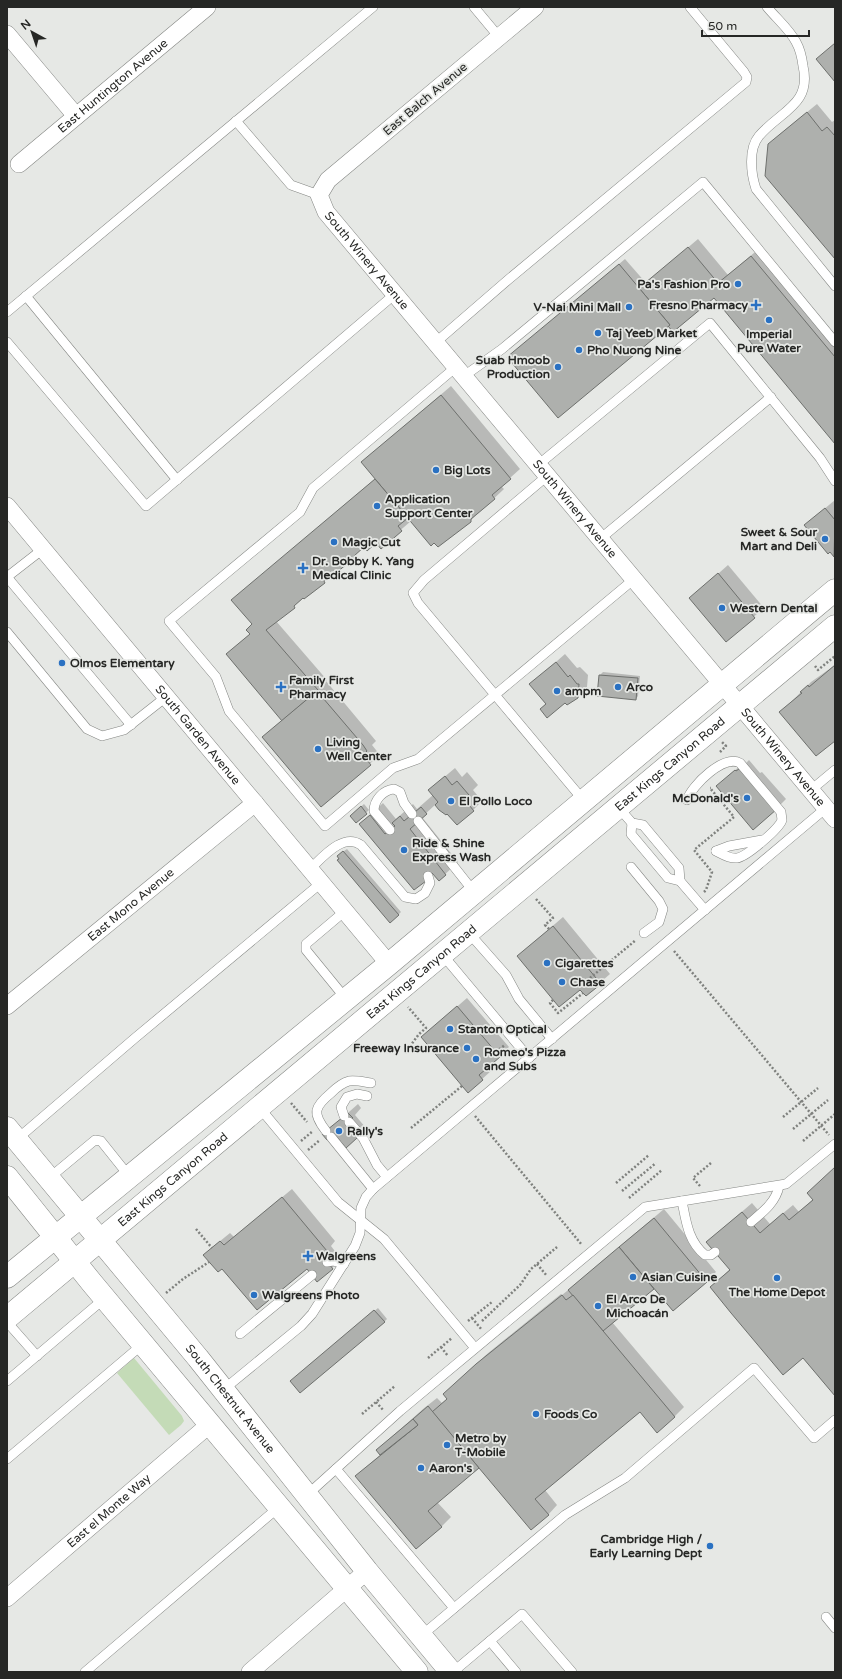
<svg xmlns="http://www.w3.org/2000/svg" width="842" height="1679" viewBox="0 0 842 1679" font-family="'Varela Round',sans-serif">
	<rect width="100%" height="100%" fill="#e6e8e5"/>
	<path fill="#c4dbb7" d="M134,1358L182,1416L184,1421L181,1425L169,1435L117,1373Z"/>
	<g fill="#0003">
		<path d="M817,104L832,122L835,120V257L779,135Z"/>
		<path d="M698,239L728,275L761,247L835,337V442L714,296L673,323L508,357L625,259L646,283Z"/>
		<path d="M451,386L520,469L501,486L504,489L470,521H411L381,547L377,542L365,546L276,621L327,680L326,681L376,741L372,745L380,755L321,805L264,737L282,720L227,654L250,634L253,624L233,600L376,478L362,462Z"/>
		<path d="M835,500V555L834,556L805,525Z"/>
		<path d="M728,565L764,608L726,640L691,598Z"/>
		<path d="M565,654L577,668L580,667L588,675L587,687L577,697L541,709L546,703L531,684Z"/>
		<path d="M835,665V739L781,712L811,682Z"/>
		<path d="M603,672L640,676L638,696L636,699L598,695L600,675Z"/>
		<path d="M749,760L760,773L762,772L786,799L776,809L718,786L745,761L746,763Z"/>
		<path d="M455,768L462,777L467,772L478,785L473,790L482,801L473,810L446,814L436,804L422,817L458,862L439,880L433,872L425,880L360,824L383,803L396,819L413,804L417,809L433,795L429,790Z"/>
		<path d="M364,804L369,810L356,822L354,813Z"/>
		<path d="M347,849L401,912L398,915L340,859L341,853Z"/>
		<path d="M563,917L610,974L586,995L580,988L518,956Z"/>
		<path d="M467,998L509,1047L488,1066L492,1070L468,1092L422,1037Z"/>
		<path d="M358,1104L361,1108L355,1115L366,1128L356,1137L335,1133L324,1134Z"/>
		<path d="M835,1168V1395L803,1357L711,1287L730,1269L707,1242L752,1203L770,1224L793,1205L799,1212L813,1199Z"/>
		<path d="M292,1189L335,1241L331,1246L341,1259L332,1268L307,1267L214,1246L230,1233L234,1237Z"/>
		<path d="M664,1209L716,1272L673,1309L654,1287L612,1322L684,1407L674,1417L640,1411L545,1490L557,1505L548,1515L479,1467L437,1502L451,1517L441,1527L356,1476L381,1454L377,1450L423,1409L437,1398L442,1403L448,1398L454,1385L487,1354L561,1294L562,1295L572,1287Z"/>
		<path d="M378,1308L387,1319L384,1322L294,1378Z"/>
	</g>
	<g fill="#aeb0ad" stroke="#6e706d">
		<path d="M835,43V82L816,59Z"/>
		<path d="M807,112L822,131L827,127L835,136V259L765,176L768,144Z"/>
		<path d="M688,247L718,283L751,256L835,357V444L714,298L673,332L668,326L670,325L639,288Z"/>
		<path d="M619,264L670,325L558,418L507,357Z"/>
		<path d="M441,395L511,479L492,495L495,499L471,519V522L438,547L434,543L431,546L361,462Z"/>
		<path d="M375,479L408,518L398,526L402,531L381,549L376,543L367,551L364,547L354,556L355,557L335,574L333,573L324,581L325,583L304,599L303,598L294,606L295,608L266,630L318,690L282,721L226,654L250,634L246,630L252,624L231,600Z"/>
		<path d="M825,508L835,520L834,557L830,552L828,554L804,525Z"/>
		<path d="M718,573L755,618L726,642L689,598Z"/>
		<path d="M556,662L568,677L570,675L577,684H579L578,698L567,705L565,703L547,718L540,709L546,704L529,684Z"/>
		<path d="M835,665V741L816,756L779,712L802,693L800,692L808,685L809,687Z"/>
		<path d="M599,675L638,678L636,700L597,696Z"/>
		<path d="M317,691L363,745L367,751L363,755L371,765L321,807L262,737Z"/>
		<path d="M739,769L777,809L753,830L716,786L735,770L736,771Z"/>
		<path d="M445,776L452,785L457,781L469,795L464,799L474,811L457,825L447,814L446,815L439,810L435,805L438,802L428,790Z"/>
		<path d="M361,806L367,814L356,823L350,816Z"/>
		<path d="M421,807L427,814L410,829L446,875L439,881L432,873L424,879L426,881L414,890L359,824L370,815L385,834L395,826L392,823L400,816L404,821Z"/>
		<path d="M343,851L399,915L390,923L337,860L339,859L337,856Z"/>
		<path d="M553,926L601,984L586,996L580,990L559,1007L517,956Z"/>
		<path d="M457,1006L500,1057L479,1075L483,1080L468,1093L421,1037Z"/>
		<path d="M348,1113L353,1118L346,1125L357,1138L346,1148L335,1135L327,1140L322,1134Z"/>
		<path d="M835,1167V1396L803,1358L783,1375L731,1313L710,1287L730,1270L706,1242L742,1212L760,1233L783,1213L789,1220L813,1200L807,1193Z"/>
		<path d="M282,1197L327,1251L322,1255L333,1269L317,1282L307,1269L257,1310L222,1269L218,1272L203,1255L220,1241L224,1245Z"/>
		<path d="M654,1218L707,1282L673,1311L619,1247Z"/>
		<path d="M619,1247L654,1289L603,1331L568,1290Z"/>
		<path d="M562,1295L566,1300L573,1295L675,1417L657,1433L640,1412L535,1499L549,1515L531,1530L432,1412L447,1399L443,1394L476,1364Z"/>
		<path d="M374,1310L385,1322L300,1393L290,1381Z"/>
		<path d="M428,1406L479,1468L428,1511L442,1527L416,1549L355,1476L418,1425L413,1419Z"/>
		<path d="M413,1419L418,1425L380,1455L376,1450Z"/>
	</g>
	<g fill="none" stroke-linecap="round" stroke-linejoin="round">
		<g stroke="#858784" stroke-width="10">
			<g id="lane">
				<path d="M474,7L499,37"/>
				<path d="M767,7C776,18 790,30 796,42C800,49 802,58 803,66C812,105 780,111 759,136C748,149 751,174 756,189L835,286"/>
				<path d="M236,121L291,185L319,195"/>
				<path d="M26,296L177,480"/>
				<path d="M7,312L373,7"/>
				<path d="M7,342L146,506L395,294"/>
				<path d="M435,343L509,279L746,82L747,77L744,72L690,7"/>
				<path d="M456,367L313,488L300,512L169,621L216,677L229,711L325,826L393,768L418,759L633,580"/>
				<path d="M464,376L502,349L703,182L835,342"/>
				<path d="M538,465L710,323L820,458L835,481"/>
				<path d="M547,476L424,580L413,593L418,603L584,801"/>
				<path d="M600,539L771,397"/>
				<path d="M7,577L131,725"/>
				<path d="M7,577L43,549"/>
				<path d="M7,632L87,729L102,736L124,730L166,697"/>
				<path d="M811,790L835,770"/>
				<path d="M687,800C692,785 724,754 740,763L781,812L782,820C779,829 746,857 737,858C729,859 722,854 716,851"/>
				<path d="M618,807L632,823L643,825L679,868L680,881"/>
				<path d="M418,821L474,892"/>
				<path d="M632,823L631,834L668,878L680,881L705,910"/>
				<path d="M390,830L374,811C374,800 383,790 394,789L400,792L404,803L412,814"/>
				<path d="M716,851L729,846L762,840"/>
				<path d="M631,867L659,901L663,909L659,922L644,933"/>
				<path d="M310,869C322,858 343,832 361,845L405,897L416,899L425,893L430,883L428,876"/>
				<path d="M345,911L306,944V950L346,999"/>
				<path d="M468,932L506,975L519,999L552,1039"/>
				<path d="M442,954L529,1058"/>
				<path d="M259,1107L338,1202L384,1239L475,1348"/>
				<path d="M344,1116L341,1107L347,1097L357,1094L367,1096"/>
				<path d="M349,1122L363,1138L377,1165L387,1177"/>
				<path d="M326,1131C312,1113 314,1107 331,1093C336,1088 342,1083 349,1081C356,1080 364,1082 371,1083"/>
				<path d="M331,1137L373,1189"/>
				<path d="M16,1140L135,1038L321,883"/>
				<path d="M48,1179L95,1140L101,1141L129,1176"/>
				<path d="M682,1201C686,1221 688,1241 705,1255H711L715,1252"/>
				<path d="M751,1222C763,1212 776,1202 779,1186"/>
				<path d="M327,1262L333,1261L344,1264"/>
				<path d="M7,1322L37,1356"/>
				<path d="M240,1334L312,1275"/>
				<path d="M7,1381L105,1298"/>
				<path d="M223,1390L301,1326L312,1314L355,1246L360,1233L361,1208L366,1197L373,1189L826,808"/>
				<path d="M7,1459L143,1344"/>
				<path d="M336,1469L454,1608"/>
				<path d="M307,1495L400,1411L645,1207L786,1184L835,1144"/>
				<path d="M826,1617L835,1628"/>
				<path d="M421,1636L565,1515L625,1478L754,1368L814,1438L835,1420"/>
				<path d="M490,1641L516,1672"/>
				<path d="M85,1672L279,1507"/>
				<path d="M453,1672L522,1614L572,1672"/>
			</g>
		</g>
		<g stroke="#858784" stroke-width="18">
			<g id="street">
				<path id="s1" d="M535,7L328,180L319,195L326,212L835,819"/>
				<path d="M7,34L76,116"/>
				<path id="s2" d="M19,164L207,7"/>
				<path id="s3" d="M7,506L389,964"/>
				<path id="s4" d="M7,1006L255,803"/>
				<path id="s5" d="M7,1598L210,1424"/>
				<path d="M250,1672L367,1571"/>
			</g>
		</g>
		<g stroke="#858784" stroke-width="23">
			<g id="secondary">
				<path id="s6" d="M7,1128L198,1358L367,1571L451,1672"/>
				<path d="M7,1177L92,1283L417,1672"/>
				<path d="M7,1277L389,964L835,590"/>
				<path id="s7" d="M7,1318L835,626"/>
			</g>
		</g>
		<g stroke="#7f817e" stroke-width="2.5" stroke-dasharray="2 2" stroke-linecap="butt">
			<path d="M815,666L818,670L835,656"/>
			<path d="M720,752L726,746L722,742"/>
			<path d="M704,892L706,890L712,872L694,850L734,817L710,788H711"/>
			<path d="M536,899L553,918L545,925L549,929"/>
			<path d="M674,951L829,1135"/>
			<path d="M590,978L636,940"/>
			<path d="M553,1000L550,1003L558,1013L583,993"/>
			<path d="M496,1052L505,1045"/>
			<path d="M405,1053L419,1034L426,1028L408,1007"/>
			<path d="M291,1103L307,1122"/>
			<path d="M475,1116L582,1245"/>
			<path d="M783,1117L818,1088"/>
			<path d="M411,1128L462,1086"/>
			<path d="M793,1129L828,1100"/>
			<path d="M301,1141L313,1131"/>
			<path d="M803,1141L835,1114"/>
			<path d="M308,1150L320,1140"/>
			<path d="M616,1183L649,1155"/>
			<path d="M700,1186L693,1178L711,1163"/>
			<path d="M622,1191L656,1163"/>
			<path d="M629,1198L662,1170"/>
			<path d="M196,1229L212,1248"/>
			<path d="M537,1264L547,1276"/>
			<path d="M166,1293L183,1279L209,1262"/>
			<path d="M472,1318L482,1330"/>
			<path d="M468,1321L492,1302"/>
			<path d="M482,1321L520,1285L531,1269L557,1247"/>
			<path d="M441,1347L448,1356"/>
			<path d="M428,1358L452,1338"/>
			<path d="M376,1402L384,1411"/>
			<path d="M362,1414L395,1386"/>
		</g>
		<use href="#lane" stroke="#fff" stroke-width="9"/>
		<use href="#street" stroke="#fff" stroke-width="17"/>
		<use href="#secondary" stroke="#fff" stroke-width="22"/>
	</g>
	<g fill="#2a71c2" stroke="#e6e8e5" stroke-width="1.5">
		<circle cx="738" cy="284" r="4"/>
		<path d="M754 299h4v4h4v4h-4v4h-4v-4h-4v-4h4z"/>
		<circle cx="629" cy="307" r="4"/>
		<circle cx="769" cy="320" r="4"/>
		<circle cx="598" cy="333" r="4"/>
		<circle cx="579" cy="350" r="4"/>
		<circle cx="558" cy="367" r="4"/>
		<circle cx="436" cy="470" r="4"/>
		<circle cx="377" cy="506" r="4"/>
		<circle cx="825" cy="539" r="4"/>
		<circle cx="334" cy="542" r="4"/>
		<path d="M301 562h4v4h4v4h-4v4h-4v-4h-4v-4h4z"/>
		<circle cx="722" cy="608" r="4"/>
		<circle cx="62" cy="663" r="4"/>
		<path d="M279 681h4v4h4v4h-4v4h-4v-4h-4v-4h4z"/>
		<circle cx="618" cy="687" r="4"/>
		<circle cx="557" cy="691" r="4"/>
		<circle cx="318" cy="749" r="4"/>
		<circle cx="747" cy="798" r="4"/>
		<circle cx="451" cy="801" r="4"/>
		<circle cx="404" cy="850" r="4"/>
		<circle cx="547" cy="963" r="4"/>
		<circle cx="562" cy="982" r="4"/>
		<circle cx="450" cy="1029" r="4"/>
		<circle cx="467" cy="1048" r="4"/>
		<circle cx="476" cy="1059" r="4"/>
		<circle cx="339" cy="1131" r="4"/>
		<path d="M306 1250h4v4h4v4h-4v4h-4v-4h-4v-4h4z"/>
		<circle cx="633" cy="1277" r="4"/>
		<circle cx="777" cy="1278" r="4"/>
		<circle cx="254" cy="1295" r="4"/>
		<circle cx="598" cy="1306" r="4"/>
		<circle cx="536" cy="1414" r="4"/>
		<circle cx="447" cy="1445" r="4"/>
		<circle cx="421" cy="1468" r="4"/>
		<circle cx="710" cy="1546" r="4"/>
	</g>
	<g text-anchor="middle" dominant-baseline="central" stroke-width="3.5" stroke-linejoin="round" paint-order="stroke">
		<g font-size="12" fill="#262725" stroke="#e6e8e5">
			<text stroke="none"><textPath href="#s2" startOffset="122">East Huntington Avenue</textPath></text>
			<text transform="translate(425 99) rotate(-40)">East Balch Avenue</text>
			<text stroke="none"><textPath href="#s1" startOffset="369">South Winery Avenue</textPath></text>
			<text stroke="none"><textPath href="#s1" startOffset="693">South Winery Avenue</textPath></text>
			<text stroke="none"><textPath href="#s3" startOffset="298">South Garden Avenue</textPath></text>
			<text stroke="none"><textPath href="#s1" startOffset="1017">South Winery Avenue</textPath></text>
			<text stroke="none"><textPath href="#s7" startOffset="864">East Kings Canyon Road</textPath></text>
			<text stroke="none"><textPath href="#s4" startOffset="160">East Mono Avenue</textPath></text>
			<text stroke="none"><textPath href="#s7" startOffset="540">East Kings Canyon Road</textPath></text>
			<text stroke="none"><textPath href="#s7" startOffset="216">East Kings Canyon Road</textPath></text>
			<text stroke="none"><textPath href="#s6" startOffset="351">South Chestnut Avenue</textPath></text>
			<text stroke="none"><textPath href="#s5" startOffset="134">East el Monte Way</textPath></text>
		</g>
		<g font-size="12" font-weight="bold" fill="#262725" stroke="#e6e8e5" text-anchor="start">
			<text x="730" y="284" text-anchor="end">Pa's Fashion Pro</text>
			<text x="748" y="305" text-anchor="end">Fresno Pharmacy</text>
			<text x="621" y="307" text-anchor="end">V-Nai Mini Mall</text>
			<text x="606" y="333">Taj Yeeb Market</text>
			<text x="769" y="334" text-anchor="middle">Imperial<tspan x="769" dy="14">Pure Water</tspan></text>
			<text x="587" y="350">Pho Nuong Nine</text>
			<text x="550" y="360" text-anchor="end">Suab Hmoob<tspan x="550" dy="14">Production</tspan></text>
			<text x="444" y="470">Big Lots</text>
			<text x="385" y="499">Application<tspan x="385" dy="14">Support Center</tspan></text>
			<text x="817" y="532" text-anchor="end">Sweet &amp; Sour<tspan x="817" dy="14">Mart and Deli</tspan></text>
			<text x="342" y="542">Magic Cut</text>
			<text x="312" y="561">Dr. Bobby K. Yang<tspan x="312" dy="14">Medical Clinic</tspan></text>
			<text x="730" y="608">Western Dental</text>
			<text x="70" y="663">Olmos Elementary</text>
			<text x="289" y="680">Family First<tspan x="289" dy="14">Pharmacy</tspan></text>
			<text x="626" y="687">Arco</text>
			<text x="565" y="691">ampm</text>
			<text x="326" y="742">Living<tspan x="326" dy="14">Well Center</tspan></text>
			<text x="739" y="798" text-anchor="end">McDonald's</text>
			<text x="459" y="801">El Pollo Loco</text>
			<text x="412" y="843">Ride &amp; Shine<tspan x="412" dy="14">Express Wash</tspan></text>
			<text x="555" y="963">Cigarettes</text>
			<text x="570" y="982">Chase</text>
			<text x="458" y="1029">Stanton Optical</text>
			<text x="459" y="1048" text-anchor="end">Freeway Insurance</text>
			<text x="484" y="1052">Romeo's Pizza<tspan x="484" dy="14">and Subs</tspan></text>
			<text x="347" y="1131">Rally's</text>
			<text x="316" y="1256">Walgreens</text>
			<text x="641" y="1277">Asian Cuisine</text>
			<text x="777" y="1292" text-anchor="middle">The Home Depot</text>
			<text x="262" y="1295">Walgreens Photo</text>
			<text x="606" y="1299">El Arco De<tspan x="606" dy="14">Michoacán</tspan></text>
			<text x="544" y="1414">Foods Co</text>
			<text x="455" y="1438">Metro by<tspan x="455" dy="14">T-Mobile</tspan></text>
			<text x="429" y="1468">Aaron's</text>
			<text x="702" y="1539" text-anchor="end">Cambridge High /<tspan x="702" dy="14">Early Learning Dept</tspan></text>
		</g>
	</g>
	<rect width="842" height="1679" fill="none" stroke="#262725" stroke-width="16"/>
	<g transform="translate(32 32) rotate(320)" stroke="#e6e8e5" stroke-width="3" paint-order="stroke">
	<path d="M0-3L7 15L0 10L-7 15Z" fill="#262725"/>
	<text y="-6" font-size="11" font-weight="bold" text-anchor="middle" fill="#262725">N</text>
	</g>
	<path d="M702 30v6h107v-6" fill="none" stroke="#262725" stroke-width="2"/>
	<text x="708" y="30" font-size="12" fill="#262725" stroke="#e6e8e5" stroke-width="3" paint-order="stroke">50 m</text>
</svg>
